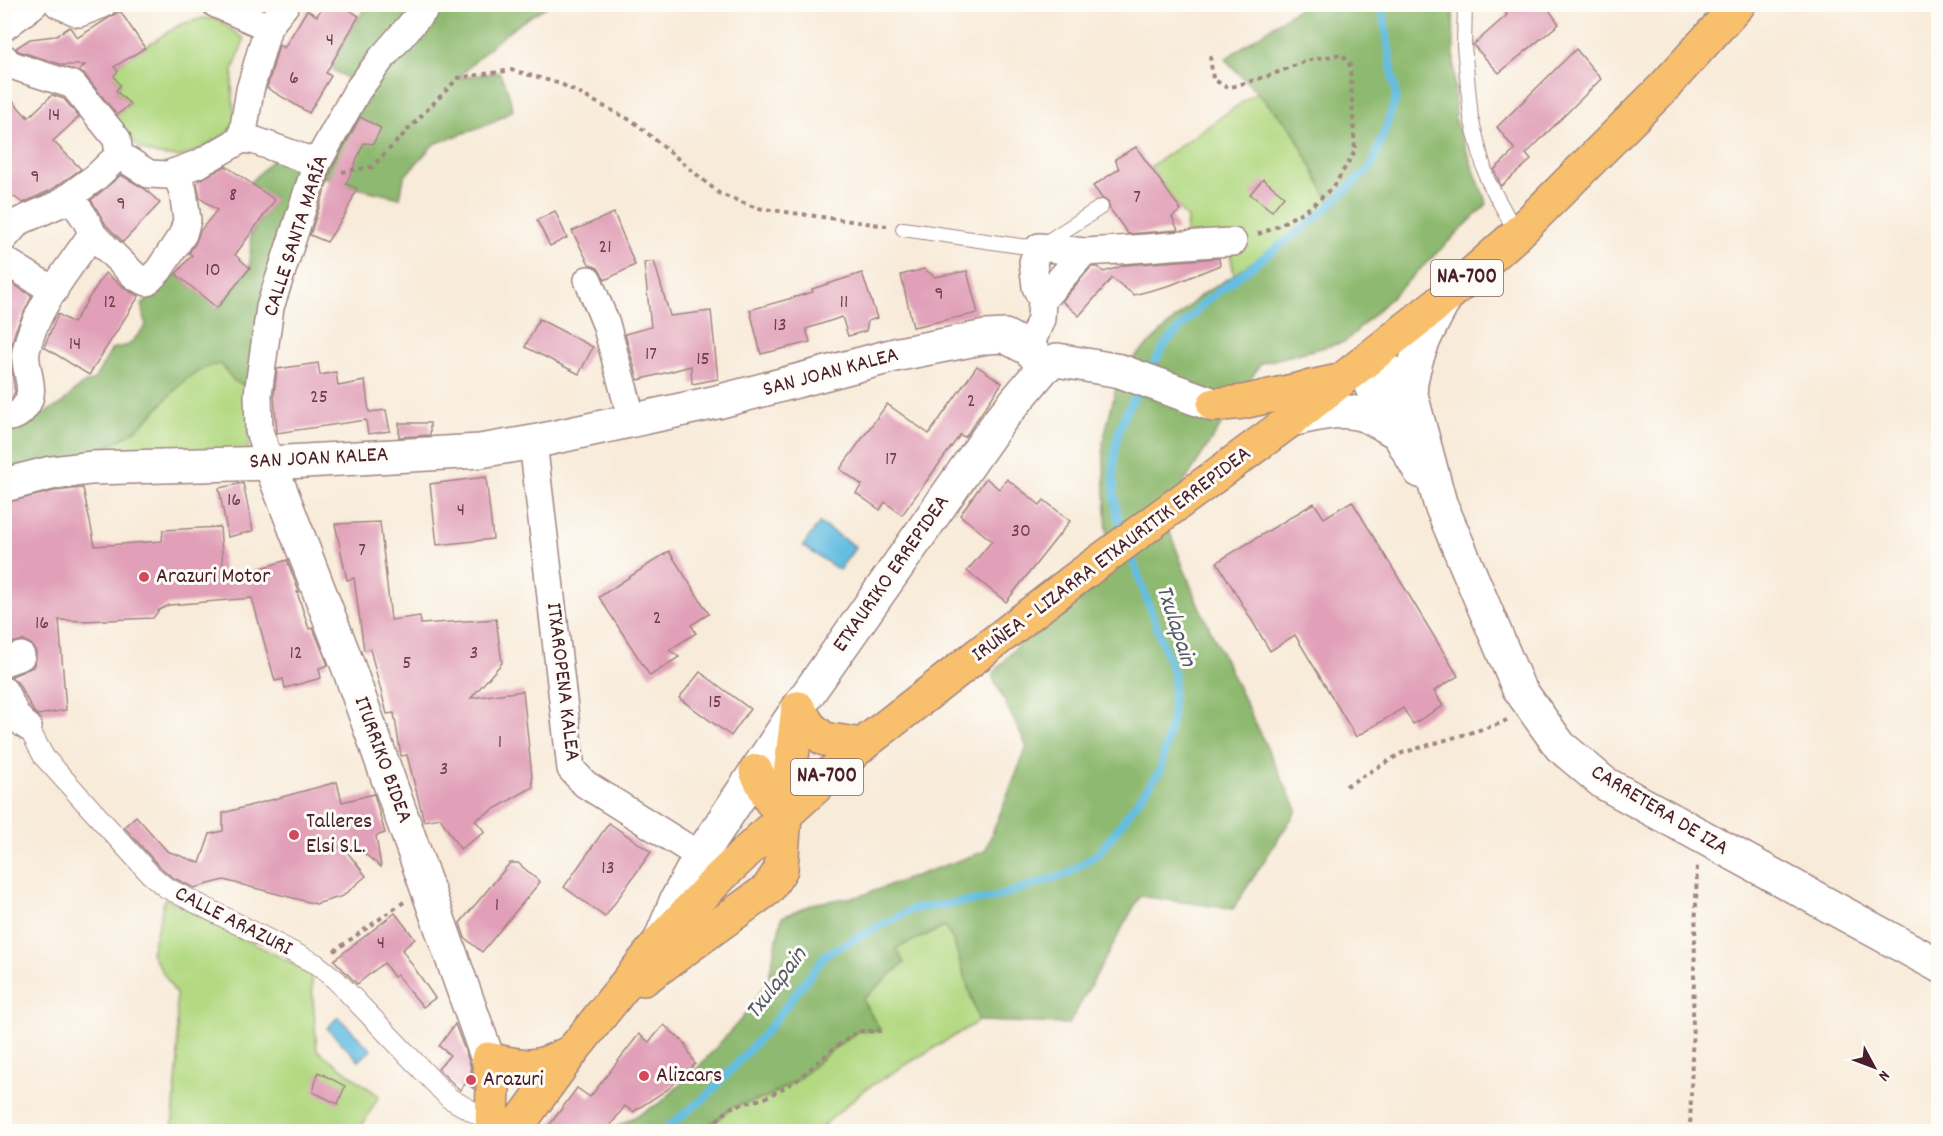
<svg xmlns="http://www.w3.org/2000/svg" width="1943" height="1136" viewBox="0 0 1943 1136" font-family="Dekko,sans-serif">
	<rect width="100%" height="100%" fill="#fdfcf7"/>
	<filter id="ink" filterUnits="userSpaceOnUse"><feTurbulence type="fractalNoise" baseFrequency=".0167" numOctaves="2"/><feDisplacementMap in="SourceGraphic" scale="12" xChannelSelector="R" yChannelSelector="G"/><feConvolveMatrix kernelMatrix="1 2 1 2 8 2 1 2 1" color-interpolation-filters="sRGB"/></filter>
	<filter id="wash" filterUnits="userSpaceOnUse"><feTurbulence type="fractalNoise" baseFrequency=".008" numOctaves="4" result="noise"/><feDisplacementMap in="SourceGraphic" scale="24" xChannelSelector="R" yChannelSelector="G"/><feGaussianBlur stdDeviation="1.35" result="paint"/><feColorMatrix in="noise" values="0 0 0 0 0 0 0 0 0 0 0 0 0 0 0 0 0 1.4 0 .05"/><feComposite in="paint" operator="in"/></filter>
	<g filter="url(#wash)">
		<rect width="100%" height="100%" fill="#f8ebd9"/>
		<g fill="#b3d982" stroke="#7e7c56" stroke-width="1.5">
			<path d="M203,18L217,19L244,39L233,71L232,86L235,122L227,133L201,149L180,157L158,155L141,149L111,120L130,104L116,91L120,85L114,76V67L179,25Z"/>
			<path d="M1257,92L1292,129L1331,205L1234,275L1230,252L1185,244L1187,219L1150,167Z"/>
			<path d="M221,364L234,381L252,389L248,452L83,457L125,437L154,413L190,374L209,365Z"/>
			<path d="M165,898L311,973L317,1050L379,1096L359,1131H172L178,1059L176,994L151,953Z"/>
			<path d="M945,927L953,940L979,1021L864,1090L817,1131L703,1132L732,1107L765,1098L858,1031H880L862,1000L903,963L895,948Z"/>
		</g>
		<g fill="#8eb970" stroke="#6c6c4e" stroke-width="1.5">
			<path d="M367,5H549C514,25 486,47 459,78L499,72L507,88L513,110L494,122L434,144L404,177L400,198L357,188L317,175L357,91L344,76L333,70L334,52L337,54Z"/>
			<path d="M1303,5H1453L1455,121L1487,204L1345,342L1261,363L1163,515L1197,602L1297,810L1233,909L1140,896L1069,1024L979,1021L953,940L945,927L896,948L904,963L862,1000L881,1031H858L833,1049L796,1081L765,1098L732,1107L703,1131L612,1132L616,1127L660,1103L696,1070L743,1017L768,981L782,917L816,903L860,896L985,851L1027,747L992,675L1074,580L1107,535L1103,442L1120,371L1201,295L1234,275L1331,205L1292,129L1225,59Z"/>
			<path d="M274,158L308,167L252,389L234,381L221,364C177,369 160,418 123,438C86,459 45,467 5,478L4,430L8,431L60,405L81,385L94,380L112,349L129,345L146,326L142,305L176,274L218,308L250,268L251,234L274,200L250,183Z"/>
		</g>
		<g fill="#64bee2" stroke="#576e86" stroke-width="1.5">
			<path d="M819,523L856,547L839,570L803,546Z"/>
			<path d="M338,1017L371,1050L359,1061L327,1028Z"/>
		</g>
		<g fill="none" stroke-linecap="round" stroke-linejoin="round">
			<g stroke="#64bee2" stroke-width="8">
				<path d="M1148,373L1166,343L1206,301L1316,218L1372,166L1396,98L1382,4"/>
				<path d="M1123,535C1111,501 1109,449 1125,415C1129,405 1136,396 1141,387"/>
				<path d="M661,1132L706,1097L769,1028L826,954L912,909L993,898L1067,874L1100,852L1160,771L1172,718L1174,675L1129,550"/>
			</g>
		</g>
		<g id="blocks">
			<g fill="#e1a0b8">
				<path d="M324,4H340L359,16L326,73L331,76L309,113L267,88L279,45L284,48L307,10L317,16Z"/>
				<path d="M1499,4H1545L1559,24L1499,73L1473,45L1507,15Z"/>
				<path d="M120,11L145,48L114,67L118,71L114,76L120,85L116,91L130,104L117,115L85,75L79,71L85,65H63L18,51L16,48L30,39L55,36L70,27L77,38Z"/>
				<path d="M1576,49L1601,79L1526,154L1531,160L1501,186L1494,170L1515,150L1497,127Z"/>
				<path d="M4,91L27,117V114L29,117L52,95L64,99L79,117L53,141L81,169L51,190L23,203L4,190Z"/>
				<path d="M360,117L381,128L373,144L364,143L346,184L357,188L346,213L327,242L310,235L332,169Z"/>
				<path d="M1136,147L1181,210L1172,217L1178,230L1128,234L1110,209L1108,202L1102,198L1093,186L1119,169L1115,159Z"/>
				<path d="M226,166L275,200L235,255L250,268L217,308L176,274L192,255L189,253L196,242L200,231L217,210L200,198L197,183L199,180Z"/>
				<path d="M121,175L145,189L160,203L123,242L106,225L91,200Z"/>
				<path d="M1263,179L1284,196L1272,211L1250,194Z"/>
				<path d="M555,211L567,238L550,246L537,220Z"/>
				<path d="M614,213L635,265L605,280L598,268L589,264L572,231Z"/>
				<path d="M1219,258L1220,265L1171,285L1134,295L1112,278L1079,316L1062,301L1091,267H1098L1104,272L1125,265Z"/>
				<path d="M654,261L670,316L711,311L718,379L692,384L691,366L638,380L625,334L651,327L644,263Z"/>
				<path d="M924,269L935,277L967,271L978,313L913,327L901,275Z"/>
				<path d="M105,273L129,291L139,296L89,375L44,347L58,314L73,323Z"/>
				<path d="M862,273L877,318L868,321L866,331L848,336L842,317L806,329L810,342L761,354L750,310L813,292L812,289Z"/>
				<path d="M8,281L32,296L16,329L11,347L10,360L15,392L11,399L7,401H4V287Z"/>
				<path d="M539,319L593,347L579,374L525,347Z"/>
				<path d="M318,363L320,375L336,372L338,386L365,381L369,412L386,410L390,431L368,434L366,420L277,433L274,395L277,369Z"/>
				<path d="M977,366L1002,383L965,437L960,435L902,515L885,502L880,510L856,493L862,485L840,469L887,404L929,434Z"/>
				<path d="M399,423H430V435L399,437Z"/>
				<path d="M486,477L493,539L437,545L430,484Z"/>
				<path d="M986,478L999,489L1007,479L1040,505L1044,500L1070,521L1006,602L967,571L992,541L960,515Z"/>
				<path d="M243,483L253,531L228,537L219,488Z"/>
				<path d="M83,488L95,546L162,541L163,530L220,527L224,580L287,560L299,592H297L309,629L313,628L328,665L319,668L321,678L285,688L283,679L275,681L252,598L169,605L159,610L153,618L84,621L59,620L66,710L38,715L34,712L18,683L10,677L33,667L36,659V650L31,644L23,640L4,645V503L54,491Z"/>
				<path d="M1352,501L1458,676L1434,691L1443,706L1413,724L1403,708L1356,737L1295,635L1270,651L1217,562L1314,503L1324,518Z"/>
				<path d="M380,522L391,620L420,616L421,624L496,619L502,663L471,698L523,691L533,787L475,820L485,832L460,849L440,818L424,821L407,755L401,756L394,713L387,714L370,649L364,650L354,578L347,580L335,524Z"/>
				<path d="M669,551L709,614L691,625L696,633L669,650L679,657L650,676L599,597Z"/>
				<path d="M700,672L750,709L731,736L679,698Z"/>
				<path d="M337,782L342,802L374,794L385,833L376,836L381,867L355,846L348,853L366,876L343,896L316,904L224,880L194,888L172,877L158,865L124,827L136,816L167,851L200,863L210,834L223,831V813Z"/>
				<path d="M609,823L651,852L605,917L564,887Z"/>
				<path d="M510,863H518L540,882L482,952L465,938L460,923Z"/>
				<path d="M395,913L415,939L402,950L435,998L423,1007L397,975L394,977L384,963L357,984L334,960Z"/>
				<path d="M455,1024L470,1064L474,1089L466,1083L460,1090L438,1069L450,1055L439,1046Z"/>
				<path d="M664,1025L684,1042L695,1064L668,1089L633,1112L625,1106L606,1131H545L577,1088L590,1097L639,1034L649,1042Z"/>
				<path d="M318,1072L345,1086L338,1104L313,1092Z"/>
			</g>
		</g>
	</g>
	<g filter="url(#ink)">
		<use href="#blocks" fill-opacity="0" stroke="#a18582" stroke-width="1.5"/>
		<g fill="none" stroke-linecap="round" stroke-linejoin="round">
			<g stroke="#a18582" stroke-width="16">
				<g id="service">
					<path d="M1465,4L1464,46L1471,118L1487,179L1517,234"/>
					<path d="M903,229L1020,246L1039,247L1101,207"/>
				</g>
			</g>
			<g stroke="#a18582" stroke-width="22">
				<path id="pedestrian" d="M28,727L44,757L150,874L165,887L316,964L336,980L449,1098L493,1123"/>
			</g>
			<g stroke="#a18582" stroke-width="30">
				<g id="minor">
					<path d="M58,4L79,13L103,4"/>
					<path d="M216,4L268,27"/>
					<path d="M4,27L34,4"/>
					<path d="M4,58L9,64L26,70L73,85L117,139L119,155"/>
					<path d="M242,139L250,90L268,27L286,4"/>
					<path d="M92,234L136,277L147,282L159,270L183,234L187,220L183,191L175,172"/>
					<path d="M4,238L18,222L59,204L96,177L119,155L149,174L168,175L200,163L242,139L256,141L317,163"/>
					<path d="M4,260L54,291"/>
					<path d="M588,280L606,324L632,420"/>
					<path d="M1042,300L1084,252C1134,250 1183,244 1233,242"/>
					<path d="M1029,349L1041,319L1042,300L1036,287L1033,262L1039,247L1084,252"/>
					<path d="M4,417C13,418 19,415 24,408C39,391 23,369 26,351C35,308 68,270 92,234C88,220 78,208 69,197"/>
					<path d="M533,442L571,769L585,784L700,856"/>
					<path d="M270,463L259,431L258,394L270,307L317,163L357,91L381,59L429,4"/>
					<path d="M4,662L21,656"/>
					<path d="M4,691C12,705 14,718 28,727"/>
				</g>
			</g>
			<g stroke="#a18582" stroke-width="36">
				<g id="tertiary">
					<path d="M1368,360L1389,371L1410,391L1440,503L1518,687L1560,746L1604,783L1938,965"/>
					<path d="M1368,360L1371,386L1420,471"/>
					<path d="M1410,391C1413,356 1429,328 1446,297"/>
					<path d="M1291,420C1317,414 1343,406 1369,417C1379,421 1388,428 1398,433"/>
					<path d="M270,463L348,666L488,1059"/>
					<path d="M4,485L51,473L91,468L270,463L480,451L533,442L717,402L899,354L986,337L1005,336L1029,349L1045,366"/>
					<path d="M660,941L677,899L700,856L798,708L1000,420L1045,366L1057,360L1120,371L1214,405"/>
				</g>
			</g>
			<g stroke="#a18582" stroke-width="36">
				<g id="primary">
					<path d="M1214,405L1243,402L1333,382"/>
					<path d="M798,708L810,727L824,739L862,745"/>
					<path d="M756,771L771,801L785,815"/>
					<path d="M644,979L768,889L781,869L785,815L798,708"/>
					<path d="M492,1132L493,1083L488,1059C527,1068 535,1071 572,1051"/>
					<path d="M513,1132L573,1050L660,941L717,880L785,815L862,745L1074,580L1291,420L1446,297L1517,234L1663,88L1739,4"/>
				</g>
			</g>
			<g stroke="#a18582" stroke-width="4" stroke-dasharray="4.5 4.5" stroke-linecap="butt">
				<path d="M1210,56L1213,79L1228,88L1271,75L1306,61L1342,54L1350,65L1355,151L1334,186L1311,207L1272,229L1255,235"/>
				<path d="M342,172L372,167L458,78L512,70L561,84L634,122L720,194L757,208L887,226"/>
				<path d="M1346,786L1402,753L1496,725L1507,720"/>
				<path d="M334,951L404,902"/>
				<path d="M703,1132L732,1107L765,1098L796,1081L833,1049L858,1031H881"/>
				<path d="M1690,1132L1697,864"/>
			</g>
			<use href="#service" stroke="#fff" stroke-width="14"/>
			<use href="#pedestrian" stroke="#fff" stroke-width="20"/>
			<use href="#minor" stroke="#fff" stroke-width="27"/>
			<use href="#tertiary" stroke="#fff" stroke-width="33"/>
			<use href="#primary" stroke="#f8bf6c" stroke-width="33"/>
		</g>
	</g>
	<g fill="#d1495b" stroke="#fdfcf7" stroke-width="2">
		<circle cx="144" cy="577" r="6"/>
		<circle cx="294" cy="835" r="6"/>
		<circle cx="644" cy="1076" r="6"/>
		<circle cx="471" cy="1080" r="6"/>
	</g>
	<g text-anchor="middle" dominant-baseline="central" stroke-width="6" stroke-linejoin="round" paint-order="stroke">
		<g font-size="20" fill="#703f4e">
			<text x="330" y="41">4</text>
			<text x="294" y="79">6</text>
			<text x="54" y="116">14</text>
			<text x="35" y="178">9</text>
			<text x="233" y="196">8</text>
			<text x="1137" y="198">7</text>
			<text x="121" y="205">9</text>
			<text x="605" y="248">21</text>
			<text x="213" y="271">10</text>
			<text x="939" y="295">9</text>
			<text x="110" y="303">12</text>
			<text x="844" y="303">11</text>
			<text x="780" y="326">13</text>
			<text x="75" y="345">14</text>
			<text x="651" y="355">17</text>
			<text x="703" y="360">15</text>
			<text x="319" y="398">25</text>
			<text x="971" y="402">2</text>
			<text x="891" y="460">17</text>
			<text x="234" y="501">16</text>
			<text x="461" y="511">4</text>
			<text x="1021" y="532">30</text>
			<text x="362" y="551">7</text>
			<text x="657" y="619">2</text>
			<text x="42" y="624">16</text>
			<text x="296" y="654">12</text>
			<text x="474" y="654">3</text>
			<text x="407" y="664">5</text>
			<text x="715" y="703">15</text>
			<text x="500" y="743">1</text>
			<text x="444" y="770">3</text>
			<text x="608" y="869">13</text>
			<text x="497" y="906">1</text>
			<text x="381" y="944">4</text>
		</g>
		<g fill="#fdfcf7" stroke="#806168" stroke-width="1.5">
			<rect x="1431" y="260" width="72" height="36" rx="4.5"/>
			<rect x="791" y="759" width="72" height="36" rx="4.5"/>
		</g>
		<g font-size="21" font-weight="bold" fill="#4a1f2b">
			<text x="1467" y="278">NA-700</text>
			<text x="827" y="777">NA-700</text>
		</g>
		<g font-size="22" fill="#4a1f2b" stroke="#fdfcf7">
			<text transform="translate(297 236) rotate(-72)">CALLE SANTA MARÍA</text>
			<text transform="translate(831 373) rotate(-15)">SAN JOAN KALEA</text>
			<text transform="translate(319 459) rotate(-3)">SAN JOAN KALEA</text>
			<text transform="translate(1112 555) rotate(-37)">IRUÑEA - LIZARRA ETXAURITIK ERREPIDEA</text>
			<text transform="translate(892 574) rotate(-55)">ETXAURIKO ERREPIDEA</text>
			<text transform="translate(562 682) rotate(83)">ITXAROPENA KALEA</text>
			<text transform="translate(382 760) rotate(70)">ITURRIKO BIDEA</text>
			<text transform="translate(1659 811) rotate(31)">CARRETERA DE IZA</text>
			<text transform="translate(233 922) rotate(27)">CALLE ARAZURI</text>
		</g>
		<g font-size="22" fill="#4a1f2b" stroke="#fdfcf7" text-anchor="start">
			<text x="156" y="577">Arazuri Motor</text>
			<text x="306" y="822">Talleres<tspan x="306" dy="25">Elsi S.L.</tspan></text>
			<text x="656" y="1076">Alizcars</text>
			<text x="483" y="1080">Arazuri</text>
		</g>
		<g font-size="24" font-style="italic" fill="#53576b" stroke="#fdfcf7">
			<text transform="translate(1175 626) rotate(72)">Txulapain</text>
			<text transform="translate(777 984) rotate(-52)">Txulapain</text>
		</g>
	</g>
	<rect width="1943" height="1136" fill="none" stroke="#fdfcf7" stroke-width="24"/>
	<g transform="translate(1874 1067) rotate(131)" stroke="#fdfcf7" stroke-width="4.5" paint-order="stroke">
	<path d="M0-4.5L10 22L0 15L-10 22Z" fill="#4a1f2b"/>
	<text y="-9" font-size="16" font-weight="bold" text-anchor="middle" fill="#4a1f2b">N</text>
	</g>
</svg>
